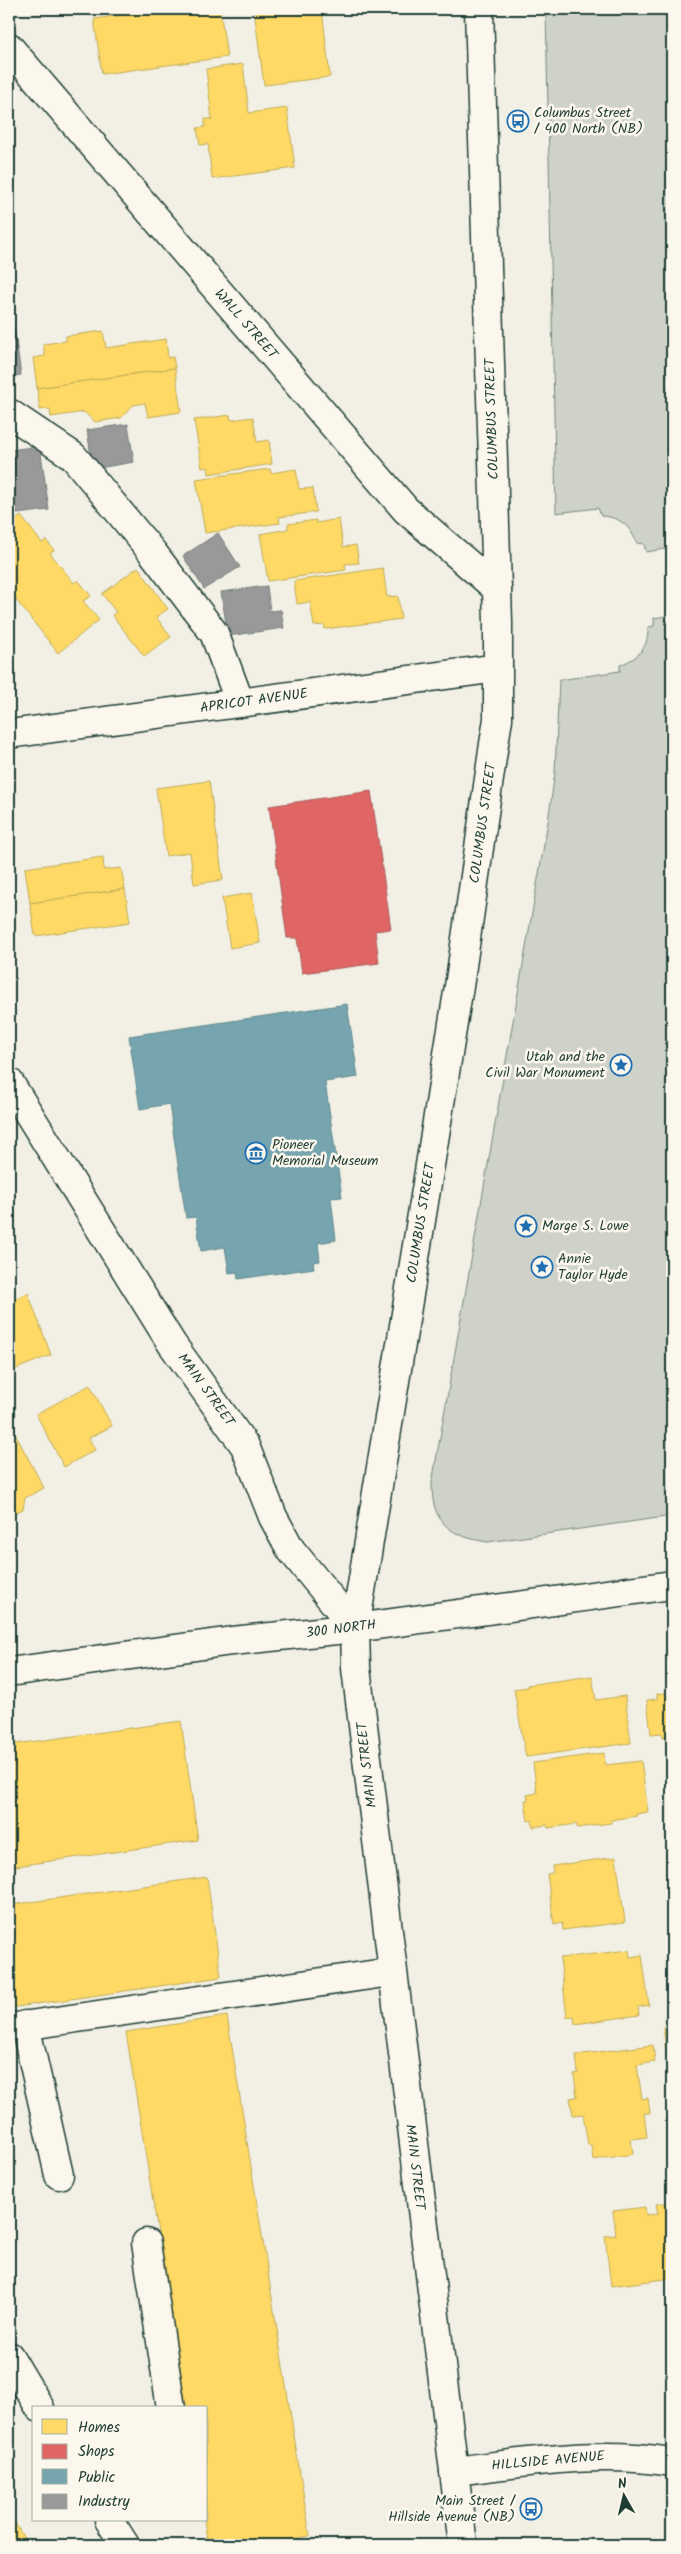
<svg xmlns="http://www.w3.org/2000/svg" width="681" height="2554" viewBox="0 0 681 2554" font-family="Kalam,sans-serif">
	<rect width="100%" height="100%" fill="#f2f0e5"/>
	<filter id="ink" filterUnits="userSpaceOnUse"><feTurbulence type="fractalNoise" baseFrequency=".02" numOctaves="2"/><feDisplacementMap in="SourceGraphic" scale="10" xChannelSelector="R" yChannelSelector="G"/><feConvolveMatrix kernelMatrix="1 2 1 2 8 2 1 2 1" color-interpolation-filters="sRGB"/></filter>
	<g filter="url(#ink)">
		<g fill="#cfd2c8" stroke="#77887e">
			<path d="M546,9H672V548L646,552L644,544L637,543C629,525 620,517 601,516L598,508L556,513Z"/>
			<path d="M672,615V1516L488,1542C451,1537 431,1523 432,1483L548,822L555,772L559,680L620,671V665C638,658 649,648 648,627L654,626V618Z"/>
		</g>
		<g fill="#ffd966" stroke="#bcaa57">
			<path d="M166,9H220L227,57L102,74L94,19Z"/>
			<path d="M265,9H322L330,77L264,85L254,10Z"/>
			<path d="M243,64L249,113L287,108L295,168L212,179L208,144L200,145L197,128L205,127V119H212L206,69Z"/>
			<path d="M103,331L106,348L166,339L168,358L173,357L175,368L37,388L33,358L45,356L43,344L66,341V336Z"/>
			<path d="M175,368L181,412L148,417L145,403L133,405L121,418L95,422L84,412L51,417L50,409L40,410L37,388Z"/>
			<path d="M230,415L231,420L253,417L257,442L269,440L272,464L209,474L208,467L202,468L194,420Z"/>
			<path d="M270,469L271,473L296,469L299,489L313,488L316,512L279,517L280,523L205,533L196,479Z"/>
			<path d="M21,516L42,543L46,540L54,550L50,553L74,583L78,580L91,596L83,601L99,620L58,653L9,591L13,583L9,578V525Z"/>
			<path d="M339,519L343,547L356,545L359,563L345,564L346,570L268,581L260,534L288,529V524L316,520V523Z"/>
			<path d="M138,567L168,609L156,617L171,637L144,656L112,615L116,612L102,594Z"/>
			<path d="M383,568L387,597L398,596L401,619L325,629L324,625L314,626L310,602L297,604L294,581Z"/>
			<path d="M209,781L223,880L194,884L190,852L166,856L156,788Z"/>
			<path d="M103,857L104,870L121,868L125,889L30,903L25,868Z"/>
			<path d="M125,889L130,922L35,936L30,903Z"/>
			<path d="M252,893L260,943L230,948L222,898Z"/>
			<path d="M28,1293L51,1355L9,1372V1301Z"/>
			<path d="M90,1385L112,1426L89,1438L95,1450L64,1467L36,1414Z"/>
			<path d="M12,1428L44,1488L25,1498L23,1509L16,1512L9,1510V1430Z"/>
			<path d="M592,1676L596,1700L625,1696L631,1743L526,1757L514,1689L528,1687L527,1685Z"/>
			<path d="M672,1692V1736L663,1737L662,1733L651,1734L647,1700L657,1699V1694Z"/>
			<path d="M181,1721L198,1840L9,1867V1745Z"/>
			<path d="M604,1753L605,1765L641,1761L648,1812L636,1814L637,1816L611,1820V1823L577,1828V1824L548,1828L547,1825L533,1827L532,1820L528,1821L525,1800H528L527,1795L537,1793L533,1763Z"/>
			<path d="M616,1857L625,1922L563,1930L562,1923L554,1925L547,1874L553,1873L552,1866Z"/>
			<path d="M207,1877L221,1977L9,2008V1905Z"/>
			<path d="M629,1950L630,1957L642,1955L649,2005L638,2007L639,2015L575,2024L574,2016L567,2017L560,1958Z"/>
			<path d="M227,2016L310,2536L255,2545H208L204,2520H206V2408H186L126,2032Z"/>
			<path d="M672,2025V2063L668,2064L663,2027Z"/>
			<path d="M653,2045L655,2062L637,2065L642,2099L648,2098L650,2113H644L647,2137L631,2139L633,2154L593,2160L591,2145H588L583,2114L573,2115L570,2098L577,2097L574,2074L578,2073L576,2055Z"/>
			<path d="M672,2202V2278L611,2286L605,2236L616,2235L613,2211L645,2207L646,2215L658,2214L656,2204Z"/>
			<path d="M9,2513L28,2545H9Z"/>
		</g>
		<path fill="#e06666" stroke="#a65a57" d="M371,791L391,929L375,931L379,963L302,973L297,938H287L269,806Z"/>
		<path fill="#76a5af" stroke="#5c868a" d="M347,1004L358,1077L325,1082L342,1197L331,1198L336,1240L318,1243L320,1261L313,1262L314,1268L238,1279L237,1272L229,1273L225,1247L201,1251L196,1217L186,1218L169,1104L140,1109L129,1036Z"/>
		<g fill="#999" stroke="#747d7b">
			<path d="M13,319L21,375L9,377V320Z"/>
			<path d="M128,424L134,462L93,469L87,430Z"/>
			<path d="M40,446L49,510L9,515V450Z"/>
			<path d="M218,533L240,567L204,589L183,556Z"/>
			<path d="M267,586L270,611L281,610L284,628L228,636L221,592Z"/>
		</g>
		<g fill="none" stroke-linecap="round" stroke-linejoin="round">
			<g stroke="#1f3d34" stroke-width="31">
				<g id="minor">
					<path d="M9,47L406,510L497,589"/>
					<path d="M9,413L73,456L153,553L214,633L240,703"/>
					<path d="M9,734L498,668"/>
					<path d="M9,1082L172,1344L245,1446L273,1517L291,1550L355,1628L356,1668L463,2545"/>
					<path d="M9,1672L232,1641L355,1628"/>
					<path d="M25,2025L59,2175"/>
					<path d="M9,2028L391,1972"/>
					<path d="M146,2243L171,2408"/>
					<path d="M9,2356L40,2408"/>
					<path d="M454,2471C529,2462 597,2450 672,2462"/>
					<path d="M109,2520L125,2545"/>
				</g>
			</g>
			<g stroke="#1f3d34" stroke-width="31">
				<path id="major" d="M479,9L498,622V719L494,744L460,980L355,1628L672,1585"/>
			</g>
			<use href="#minor" stroke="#fbf7ec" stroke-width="28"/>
			<use href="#major" stroke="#fbf7ec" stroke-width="28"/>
		</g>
	</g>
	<defs>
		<g id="bus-ring" transform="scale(1.125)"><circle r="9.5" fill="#fbf7ec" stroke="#1f6fb2" stroke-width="1.5"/><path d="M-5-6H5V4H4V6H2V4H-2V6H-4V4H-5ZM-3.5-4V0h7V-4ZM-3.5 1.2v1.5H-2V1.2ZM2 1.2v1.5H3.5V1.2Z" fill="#1f6fb2"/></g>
		<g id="sight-ring" transform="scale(1.125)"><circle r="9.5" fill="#fbf7ec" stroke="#1f6fb2" stroke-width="1.5"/><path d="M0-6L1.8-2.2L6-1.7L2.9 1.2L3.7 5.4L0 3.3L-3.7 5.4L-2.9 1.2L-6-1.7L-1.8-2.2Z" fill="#1f6fb2"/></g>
		<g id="museum-ring" transform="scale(1.125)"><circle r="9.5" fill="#fbf7ec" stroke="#1f6fb2" stroke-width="1.5"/><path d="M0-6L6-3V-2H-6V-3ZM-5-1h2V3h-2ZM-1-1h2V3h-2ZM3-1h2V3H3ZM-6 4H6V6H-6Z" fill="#1f6fb2"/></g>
	</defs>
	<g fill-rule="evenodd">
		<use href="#bus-ring" x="518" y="121"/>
		<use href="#sight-ring" x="621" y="1065"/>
		<use href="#museum-ring" x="256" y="1153"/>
		<use href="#sight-ring" x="526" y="1226"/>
		<use href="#sight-ring" x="542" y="1267"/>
		<use href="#bus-ring" x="531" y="2509"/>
	</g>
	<g text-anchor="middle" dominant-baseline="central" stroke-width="5" stroke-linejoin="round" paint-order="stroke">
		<g font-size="14" fill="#1f3d34" stroke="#fbf7ec" text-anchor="start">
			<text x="534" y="113">Columbus Street<tspan x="534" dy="16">/ 400 North (NB)</tspan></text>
			<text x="605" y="1057" text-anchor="end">Utah and the<tspan x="605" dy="16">Civil War Monument</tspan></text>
			<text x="272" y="1145">Pioneer<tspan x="272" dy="16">Memorial Museum</tspan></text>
			<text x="542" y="1226">Marge S. Lowe</text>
			<text x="558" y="1259">Annie<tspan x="558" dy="16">Taylor Hyde</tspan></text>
			<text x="515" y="2501" text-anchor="end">Main Street /<tspan x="515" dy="16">Hillside Avenue (NB)</tspan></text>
		</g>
		<g font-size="14" fill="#1f3d34" stroke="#fbf7ec">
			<text transform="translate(246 324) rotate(49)">WALL STREET</text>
			<text transform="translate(492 419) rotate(-92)">COLUMBUS STREET</text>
			<text transform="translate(254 701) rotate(-8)">APRICOT AVENUE</text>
			<text transform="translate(483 823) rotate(-82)">COLUMBUS STREET</text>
			<text transform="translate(421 1223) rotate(-81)">COLUMBUS STREET</text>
			<text transform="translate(206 1390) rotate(54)">MAIN STREET</text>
			<text transform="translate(341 1629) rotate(-7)">300 NORTH</text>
			<text transform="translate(367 1765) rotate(-97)">MAIN STREET</text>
			<text transform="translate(415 2167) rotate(83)">MAIN STREET</text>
			<text transform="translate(548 2461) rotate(-5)">HILLSIDE AVENUE</text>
		</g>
	</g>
	<rect width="681" height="2554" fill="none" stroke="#fbf7ec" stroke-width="30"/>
	<rect x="15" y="15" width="651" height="2524" fill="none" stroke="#1f3d34" stroke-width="2" filter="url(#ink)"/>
	<rect x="32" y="2406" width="175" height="115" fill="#fbf7ec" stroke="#a3ada2"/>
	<rect x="42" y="2419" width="25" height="15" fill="#ffd966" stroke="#a3ada2"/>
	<text x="78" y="2432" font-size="15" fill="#1f3d34">Homes</text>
	<rect x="42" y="2444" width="25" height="15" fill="#e06666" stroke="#a3ada2"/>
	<text x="78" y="2456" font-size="15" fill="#1f3d34">Shops</text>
	<rect x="42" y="2469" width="25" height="15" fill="#76a5af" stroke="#a3ada2"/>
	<text x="78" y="2482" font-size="15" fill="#1f3d34">Public</text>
	<rect x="42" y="2494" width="25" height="15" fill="#999999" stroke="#a3ada2"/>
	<text x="78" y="2506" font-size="15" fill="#1f3d34">Industry</text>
	<g transform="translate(624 2496) rotate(352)" stroke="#fbf7ec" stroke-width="4" paint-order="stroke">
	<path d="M0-4L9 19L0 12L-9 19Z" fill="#1f3d34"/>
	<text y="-8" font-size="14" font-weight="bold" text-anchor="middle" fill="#1f3d34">N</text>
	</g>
</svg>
